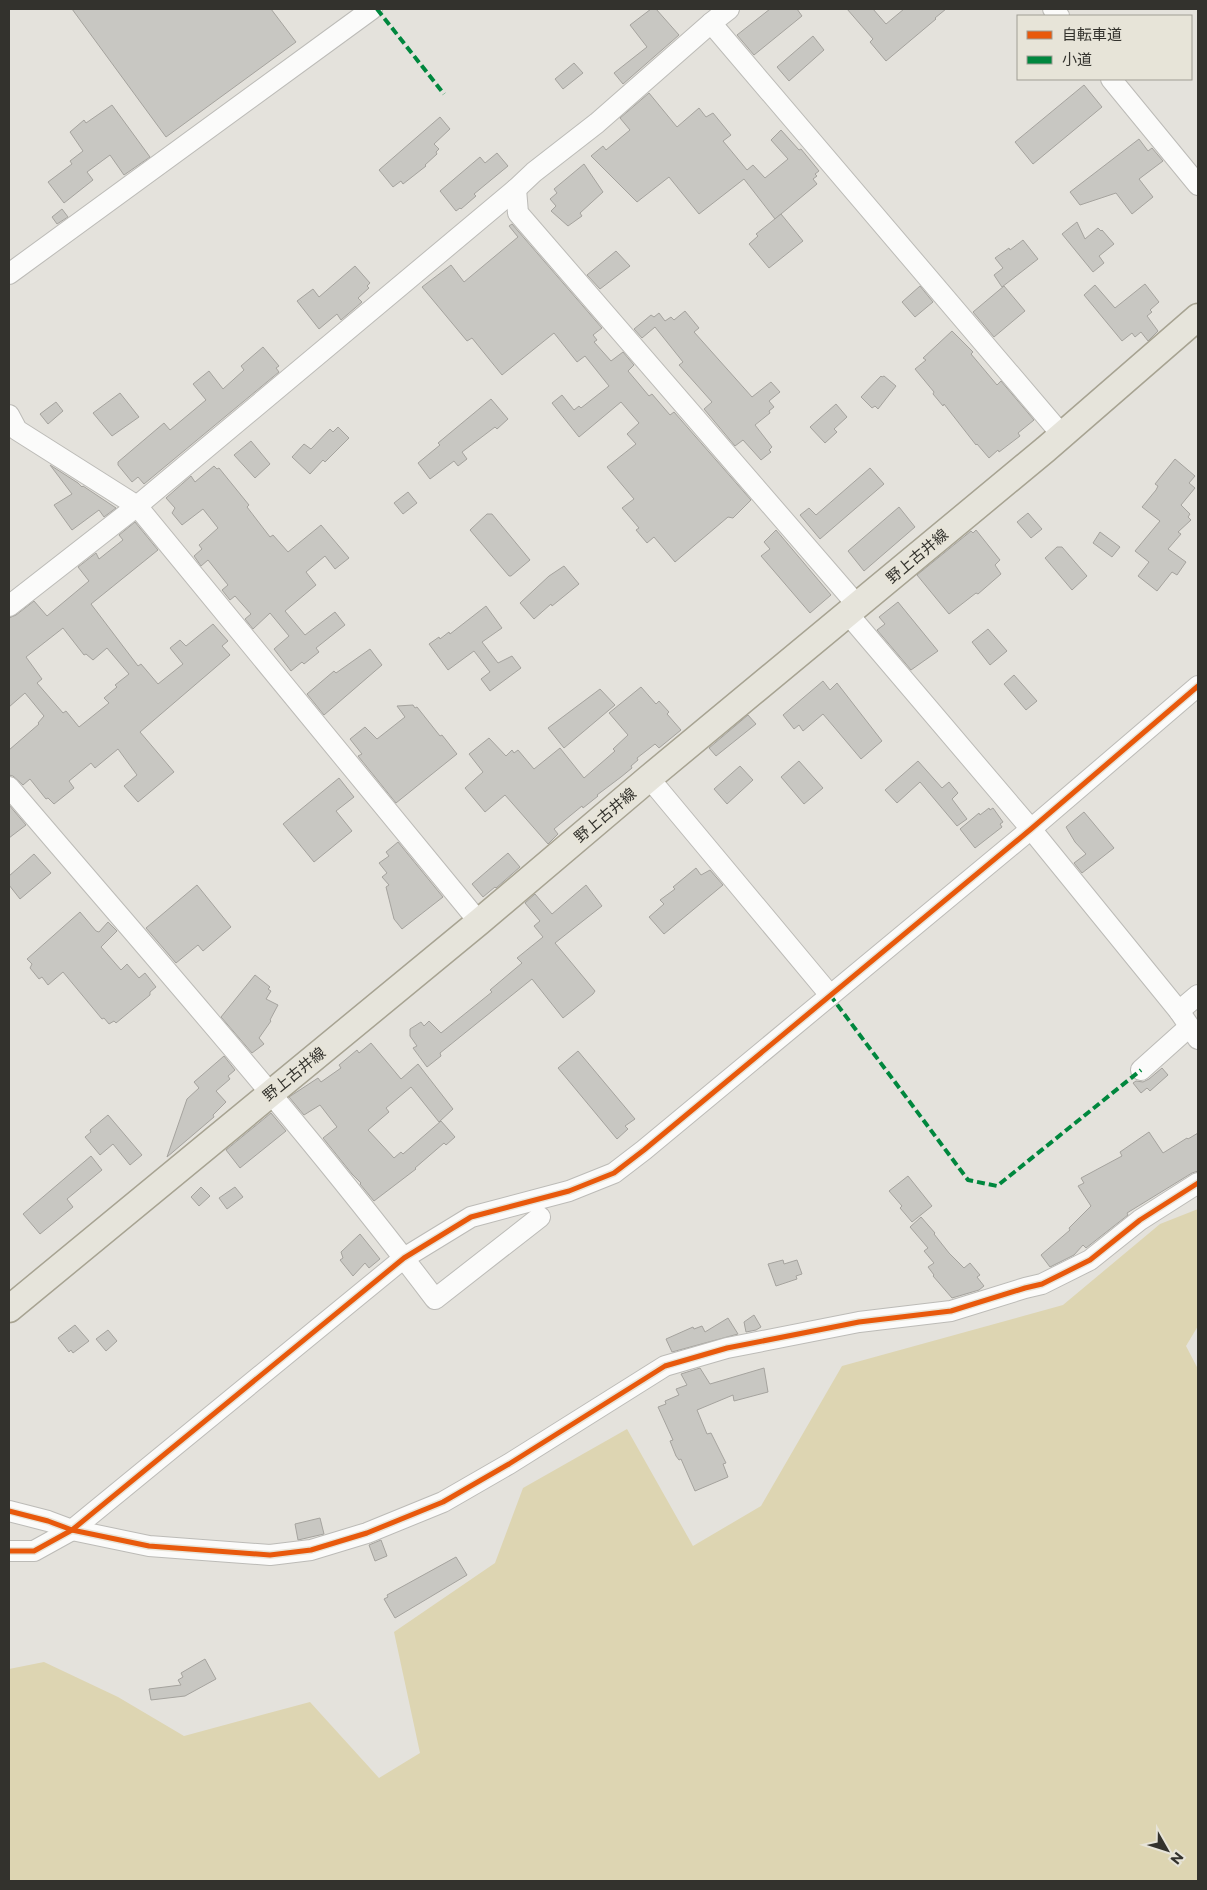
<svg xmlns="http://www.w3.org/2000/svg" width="1207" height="1890" viewBox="0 0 1207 1890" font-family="Montserrat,'Noto Sans JP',sans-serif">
	<rect width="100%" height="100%" fill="#e4e2dc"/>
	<path fill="#ddd5b2" d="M1198,1209V1326L1186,1346L1198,1369V1881H9V1669L44,1662L118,1697L184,1736L310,1702L379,1778L420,1753L394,1632L495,1563L523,1488L627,1429L693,1546L761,1506L842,1366L1063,1305L1160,1224Z"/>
	<g fill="#c8c7c2" stroke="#a5a39e" fill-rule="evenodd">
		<path d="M72,9H271L296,42L166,137Z"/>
		<path d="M651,9H656L679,35L623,84L614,73L647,47L630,25Z"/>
		<path d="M770,9H797L802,16L754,55L737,35Z"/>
		<path d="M847,9H873L886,24L904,9H946L935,18L936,19L886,61L870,42L873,39Z"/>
		<path d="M813,36L824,50L789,81L777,67Z"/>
		<path d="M574,63L583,73L563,89L555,79Z"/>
		<path d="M1084,85L1102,107L1033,164L1015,142Z"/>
		<path d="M649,93L677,127L699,108L706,117L713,113L731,135L723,141L747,170L753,165L765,178L788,159L771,140L781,130L799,150L801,149L819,171L815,174L817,176L813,179L817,184L775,219L744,179L699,214L669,177L637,202L591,156L603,146L606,150L630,130L620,118Z"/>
		<path d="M112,105L150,157L124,175L110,155L87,172L93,180L64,203L48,182L72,164L70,161L83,151L70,132L84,120L86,123Z"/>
		<path d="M440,117L450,129L434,144L439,149L436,152L437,154L425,165L426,166L403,184L401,181L393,187L379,170Z"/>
		<path d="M1139,139L1148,151L1152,148L1163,161L1139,179L1153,197L1132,214L1116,193L1080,205L1070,192Z"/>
		<path d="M497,153L508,166L474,194L476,196L461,209L460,208L456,211L440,191L480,157L485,163Z"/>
		<path d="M584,164L603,192L580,213L582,216L568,226L551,211L556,206L550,199L557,193L554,189Z"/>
		<path d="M62,209L68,217L57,224L52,217Z"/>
		<path d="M781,214L803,241L769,268L749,244L758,236L756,234Z"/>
		<path d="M1077,222L1085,239L1098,228L1101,231L1102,230L1114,244L1099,256L1104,263L1093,272L1062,234Z"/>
		<path d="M512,224L602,328L593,335L597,340L594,342L611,361L623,352L634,365L628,371L639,384L649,396L652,394L670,415L674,412L751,500L733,518L728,517L675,562L654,537L647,543L636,530L639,528L622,508L634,499L607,467L636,444L627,434L639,423L621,402L579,437L552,403L562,395L574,410L579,406L581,408L609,386L585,356L577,362L554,333L502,375L472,338L467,341L422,287L451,265L464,282L518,237L509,226Z"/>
		<path d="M1023,240L1038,259L1002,287L994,275L1003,268L995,258L1009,248L1010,250Z"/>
		<path d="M616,251L630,266L600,289L587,275Z"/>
		<path d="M355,266L370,283L367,286L369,288L358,298L362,302L341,320L337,314L319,329L297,301L313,289L319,297Z"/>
		<path d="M1145,284L1159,302L1150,310L1152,312L1147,316L1158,331L1148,341L1141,332L1135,337L1132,333L1122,341L1084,295L1095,285L1115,308Z"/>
		<path d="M920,286L933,302L915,317L902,302Z"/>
		<path d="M1004,286L1025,311L994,337L973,312Z"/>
		<path d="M685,311L699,328L694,332L752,397L771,382L780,392L769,401L774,407L769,411L770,413L755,425L772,447L769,450L771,452L761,460L743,440L735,446L704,409L712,402L679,365L683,362L655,327L642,338L634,329L651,315L654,317L659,313L665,321L671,317L674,320Z"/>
		<path d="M952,331L973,352L971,354L997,385L1001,381L1034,420L1018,433L1020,436L999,452L998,450L989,458L977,444L976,445L944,404L943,406L933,394L934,392L915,369L926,360L923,358Z"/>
		<path d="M263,347L279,366L276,368L279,372L144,484L138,477L132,482L118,465V462L164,423L170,430L206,400L193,384L209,371L223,389L244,370L241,366Z"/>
		<path d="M881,376L882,377L884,376L896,386L878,409L875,406L872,408L861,397Z"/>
		<path d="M120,393L139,417L112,436L93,413Z"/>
		<path d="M491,399L508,419L497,429L495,427L462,452L467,459L458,466L454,461L430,479L418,463L440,445L438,443Z"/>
		<path d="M56,402L63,411L48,424L40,414Z"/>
		<path d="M836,404L847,417L834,429L837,432L825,443L810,427Z"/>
		<path d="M338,427L349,438L325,462L323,460L310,474L292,457L304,444L311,449L330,429L333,432Z"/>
		<path d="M251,441L270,464L255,478L234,455Z"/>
		<path d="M1175,459L1195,476L1189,483L1195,488L1181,505L1190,514L1188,517L1191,520L1178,532L1181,534L1168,549L1186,562L1177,575L1172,572L1157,591L1138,576L1149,562L1135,551L1160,521L1142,507L1156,490L1158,486L1155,484Z"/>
		<path d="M50,465L78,483L82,487L83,486L116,508L104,517L99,510L72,530L54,505L72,494Z"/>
		<path d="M214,466L217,469L219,468L249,505L247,507L270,537L273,535L288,552L321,525L349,558L335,569L325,556L306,572L316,585L285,611L305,635L335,612L345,625L316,648L319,652L304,664L302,662L291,671L274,649L289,636L270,613L253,629L245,619L251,614L235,596L230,600L222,590L228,585L208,560L201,566L194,556L202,549L199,545L218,528L203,509L182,525L172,513L175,508L166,498L191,476L195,482Z"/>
		<path d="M870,468L884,484L820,539L800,515L809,508L816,515Z"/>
		<path d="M408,492L417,503L403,514L394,503Z"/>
		<path d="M899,507L915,527L864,571L848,551Z"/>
		<path d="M1028,513L1042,529L1031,538L1017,522Z"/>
		<path d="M487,514H492L530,560L511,576H509L470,530Z"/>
		<path d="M135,522L158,550L91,604L138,666L141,664L158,684L183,664L170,648L180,640L186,646L213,624L228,641L222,646L230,655L140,732L174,772L138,802L124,786L137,775L118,749L95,768L91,763L69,781L74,788L54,804L48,798L46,799L30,779L23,785L13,776L9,775V750L39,724L38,723L44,716L25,693L9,707V618L16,615L34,601L47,616L89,581L78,567L96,553L99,559L123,540L119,535ZM63,628L84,655L86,654L93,660L107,648L129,674L115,685L117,687L104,698L109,703L79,727L66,711L63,713L37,683L42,679L26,657Z"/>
		<path d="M776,530L831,595L810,613L761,556L770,549L764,542Z"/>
		<path d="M976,530L1000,560L995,565L1001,574L978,594L976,593L949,614L917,575L971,531L973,533Z"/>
		<path d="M1100,532L1120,547L1112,557L1093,543Z"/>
		<path d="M1057,547H1062L1087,576L1072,590L1045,558Z"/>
		<path d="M564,566L579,584L552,606L551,604L534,619L520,603L549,576Z"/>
		<path d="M898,602L938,651L911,670L877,630L885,624L879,617Z"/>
		<path d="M486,606L502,628L482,642L498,663L512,656L521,668L490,691L481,679L490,672L474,651L448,670L429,644L439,637L440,639L449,632L450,634Z"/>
		<path d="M988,629L1007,651L990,665L972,642Z"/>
		<path d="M370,649L382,665L324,715L307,694L334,671L336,673Z"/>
		<path d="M1014,675L1037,701L1026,710L1004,684Z"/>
		<path d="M823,681L830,690L837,683L882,741L861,759L823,714L803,731L799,725L794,729L783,715Z"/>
		<path d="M641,687L656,704L659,701L669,712L667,714L681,730L659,748L655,744L637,758L638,760L631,766L632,768L621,777L597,795L598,796L583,808L582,806L554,829L558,834L548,844L505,795L485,812L465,788L483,772L469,754L489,738L506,756L512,750L514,753L518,750L534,769L560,748L584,778L615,751L613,749L628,735L609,713Z"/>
		<path d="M600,689L615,705L564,748L548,728Z"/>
		<path d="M413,705L415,708L417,707L440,736L442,735L457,754L396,803L358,756L362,754L350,739L365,727L377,739L405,717L397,706Z"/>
		<path d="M748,715L756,724L716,756L709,748Z"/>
		<path d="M799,761L823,788L804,804L781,777Z"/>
		<path d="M918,761L942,788L949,782L958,793L952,799L967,819L957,826L920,782L897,803L885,790Z"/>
		<path d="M740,766L753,780L727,804L714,789Z"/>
		<path d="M339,778L354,797L336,811L352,831L314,862L283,824Z"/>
		<path d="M9,805L26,825L9,838Z"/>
		<path d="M989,808L990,810L993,808L1003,822L1000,824L1002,827L975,848L960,829L979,813L980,815Z"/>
		<path d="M1084,812L1114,848L1082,873L1074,863L1086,854L1075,842L1066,827Z"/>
		<path d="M398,842L443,897L402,929L394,919L386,887L389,885L382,877L387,873L379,863L389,856L386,852Z"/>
		<path d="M508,853L520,867L496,888L495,887L483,897L472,884Z"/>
		<path d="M34,854L51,873L20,899L9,885V876Z"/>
		<path d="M696,868L701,875L710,870L723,885L664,934L649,917L664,904L660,900L675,889L673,887Z"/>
		<path d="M197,885L231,927L203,951L198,945L176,963L146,928Z"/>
		<path d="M586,885L602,906L555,943L595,991L593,994L563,1018L532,979L440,1053L441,1056L427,1067L413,1048L417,1046L410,1036V1029L421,1022L424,1026L429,1021L441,1033L492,992L490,990L522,963L517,958L543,937L534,926L540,921L525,903L535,894L552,914Z"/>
		<path d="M80,912L96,931L99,932L108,922L117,931L101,947L121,970L127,964L139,978L145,973L156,987L150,992V995L116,1023L114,1021L109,1024L104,1018L102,1019L63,972L48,985L42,977L39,979L30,968L32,964L27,959Z"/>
		<path d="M255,975L270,987L268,989L271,991L266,999L278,1005L270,1020L271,1021L259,1038L264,1044L252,1053L221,1017Z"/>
		<path d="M371,1043L401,1079L418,1064L453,1109L439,1122L411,1087L386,1108L389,1112L368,1130L394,1158L401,1152L403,1154L441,1121L455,1137L446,1145L444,1143L415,1168L416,1169L374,1201L360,1184L361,1183L352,1174L323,1138L337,1127L320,1105L304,1115L289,1097L318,1078L321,1082L341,1068L339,1065L357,1050L359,1053Z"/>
		<path d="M578,1051L635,1119L625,1126L628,1129L617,1139L558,1068Z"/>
		<path d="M224,1056L235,1070L228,1076L230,1079L216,1091L226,1102L213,1115L214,1117L167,1157L187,1099L199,1088L194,1082Z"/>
		<path d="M1162,1068L1168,1075L1150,1091L1147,1088L1141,1093L1133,1083L1136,1081L1143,1082L1149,1079Z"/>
		<path d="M271,1113L286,1131L240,1168L226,1150Z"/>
		<path d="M108,1115L142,1155L130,1165L113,1144L100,1155L85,1137L91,1132L90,1130Z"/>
		<path d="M1149,1132L1163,1153L1187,1138L1188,1139L1198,1133V1171L1192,1173L1127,1213L1128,1215L1086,1248L1083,1245L1074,1255L1050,1267L1041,1255L1070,1230L1069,1228L1091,1206L1078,1186L1084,1183L1081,1178L1122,1156L1120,1152Z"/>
		<path d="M91,1156L102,1170L67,1199L73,1207L40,1234L23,1214Z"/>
		<path d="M908,1176L932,1206L912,1222L900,1208L902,1206L889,1191Z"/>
		<path d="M201,1187L210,1196L199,1206L191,1197Z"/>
		<path d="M235,1187L243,1197L227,1209L219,1198Z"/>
		<path d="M921,1217L935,1233L934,1234L949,1253L964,1268L970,1263L980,1275L977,1277L984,1286L979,1290L952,1298L933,1276L934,1275L928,1267L934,1263L924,1251L928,1248L910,1227Z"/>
		<path d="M360,1234L380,1259L369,1268L365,1263L353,1276L340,1260L343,1258L341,1252Z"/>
		<path d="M783,1260L784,1264L797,1260L802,1274L796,1276L797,1279L776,1286L768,1264Z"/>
		<path d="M754,1315L761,1327L756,1330L746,1332L744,1322Z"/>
		<path d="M728,1318L738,1334L672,1352L666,1339L693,1327L694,1329L702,1326L705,1332Z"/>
		<path d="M75,1325L89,1341L73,1353L71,1350L69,1352L58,1338Z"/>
		<path d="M108,1330L117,1341L106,1351L96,1339Z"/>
		<path d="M700,1368L710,1384L764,1368L768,1392L734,1401L733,1395L697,1410L707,1434L711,1433L726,1463L723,1464L728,1477L695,1491L681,1459L679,1460L676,1456L670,1441L673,1440L658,1407L666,1404L665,1401L679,1395L676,1389L687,1385L681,1374Z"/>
		<path d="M320,1518L324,1534L298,1540L295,1524Z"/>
		<path d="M381,1540L387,1556L375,1561L369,1545Z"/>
		<path d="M456,1557L467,1575L395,1618L384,1599L388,1597L387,1595Z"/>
		<path d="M205,1659L216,1679L185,1696L151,1700L149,1689L181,1685L178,1680L183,1677L181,1673Z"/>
	</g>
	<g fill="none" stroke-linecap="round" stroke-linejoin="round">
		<g stroke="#bcbbb7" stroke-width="22">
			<g id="minor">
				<path d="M1053,9L1059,16"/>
				<path d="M711,23L1062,435"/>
				<path d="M1111,79L1198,185"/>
				<path d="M516,189L518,213L858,606"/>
				<path d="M9,274L372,9"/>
				<path d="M9,415L17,430L137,506L479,922"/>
				<path d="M9,606L137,506L516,189L534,172L597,123L711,23L729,9"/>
				<path d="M848,614L1031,829L1179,1011L1198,1039"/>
				<path d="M649,778L830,995"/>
				<path d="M9,787C153,956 301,1122 435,1299L540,1217"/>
				<path d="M1179,1011L1198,995"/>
				<path d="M1141,1070L1189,1027"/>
				<path d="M9,1511L48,1521L72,1530L149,1546L270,1555L311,1550L367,1533L443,1502L509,1464L665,1366L727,1348L859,1322L951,1311L1025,1288L1042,1284L1090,1260L1140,1220L1198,1183"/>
				<path d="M9,1551H34L72,1530L404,1258L471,1217L569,1191L614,1173L644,1150L1031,829L1198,686"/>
			</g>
		</g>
		<g stroke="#a7a392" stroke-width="29">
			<path id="major" d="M9,1309L479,922L649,778L1046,449L1198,317"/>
		</g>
		<use href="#minor" stroke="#fbfbfa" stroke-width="20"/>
		<use href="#major" stroke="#e6e4db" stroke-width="26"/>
		<g stroke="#00873e" stroke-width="4" stroke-dasharray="8 4" stroke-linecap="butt">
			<path d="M377,9L444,94"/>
			<path d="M830,995L968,1180L997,1186L1141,1070"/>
		</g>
		<g stroke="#e7e4d8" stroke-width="8">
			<g id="cycleway">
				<path d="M9,1511L48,1521L72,1530L149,1546L270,1555L311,1550L367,1533L443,1502L509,1464L665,1366L727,1348L859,1322L951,1311L1025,1288L1042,1284L1090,1260L1140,1220L1198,1183"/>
				<path d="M9,1551H34L72,1530L404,1258L471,1217L569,1191L614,1173L644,1150L1031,829L1198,686"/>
			</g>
		</g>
		<use href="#cycleway" stroke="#e8590c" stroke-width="5"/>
	</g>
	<g text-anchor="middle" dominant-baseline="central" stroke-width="5" stroke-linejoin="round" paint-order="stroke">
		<g font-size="15" fill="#33322d" stroke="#e7e4d8">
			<text transform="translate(917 556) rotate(-40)">野上古井線</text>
			<text transform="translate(605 815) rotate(-40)">野上古井線</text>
			<text transform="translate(294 1074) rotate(-39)">野上古井線</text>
		</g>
	</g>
	<rect width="1207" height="1890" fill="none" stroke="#33322d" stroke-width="20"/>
	<rect x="1017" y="15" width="175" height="65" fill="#e7e4d8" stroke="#9f9d94"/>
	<rect x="1027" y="31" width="25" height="8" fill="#e8590c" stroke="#9f9d94"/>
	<text x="1062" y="40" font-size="15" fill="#33322d">自転車道</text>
	<rect x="1027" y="56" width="25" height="8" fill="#00873e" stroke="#9f9d94"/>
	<text x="1062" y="65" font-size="15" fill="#33322d">小道</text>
	<g transform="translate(1167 1850) rotate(129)" stroke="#e7e4d8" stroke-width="4" paint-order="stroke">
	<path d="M0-4L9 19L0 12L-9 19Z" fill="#33322d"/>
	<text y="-8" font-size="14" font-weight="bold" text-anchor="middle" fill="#33322d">N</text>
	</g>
</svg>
